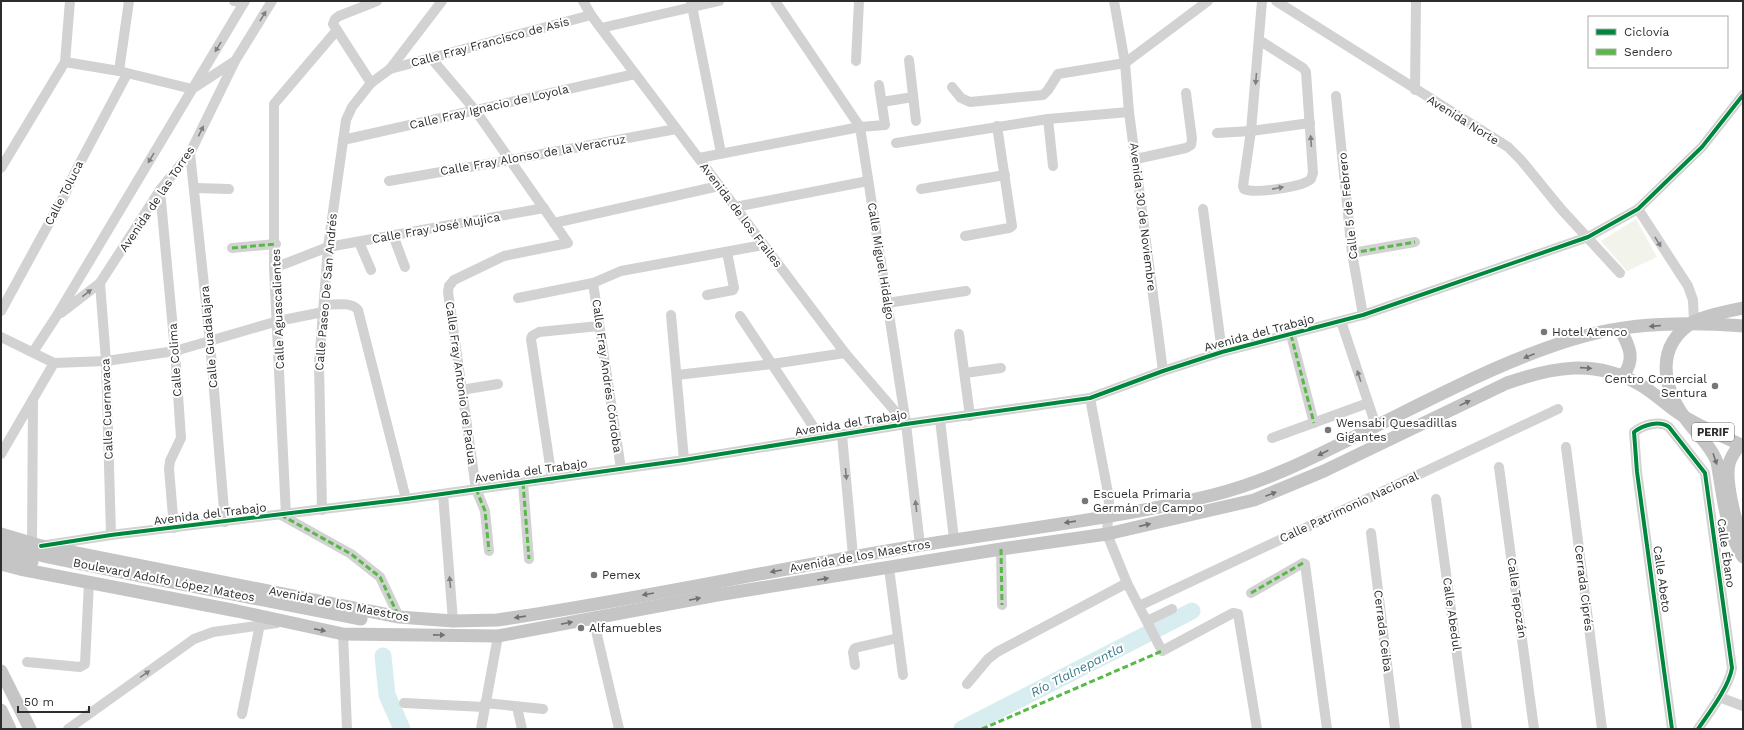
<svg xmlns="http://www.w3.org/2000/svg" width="1744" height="730" viewBox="0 0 1744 730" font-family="'Work Sans',sans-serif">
	<rect width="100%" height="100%" fill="#fff"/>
	<path fill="#f2f3eb" d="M1636,219L1657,257L1627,271L1601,241Z"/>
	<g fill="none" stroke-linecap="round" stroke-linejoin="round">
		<g stroke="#d8edf0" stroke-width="17">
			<path d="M383,656L387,695L402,729"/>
			<path d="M962,729L1192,611"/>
		</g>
		<g stroke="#d2d2d2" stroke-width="10">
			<path d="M234,1L244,2"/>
			<path d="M583,1L591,15L845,353L906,424"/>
			<path d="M691,1L721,153"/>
			<path d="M775,1L860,127L906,424L920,545"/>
			<path d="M1114,1L1125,63L1129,112L1163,371"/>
			<path d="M1276,1L1508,147L1521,160L1561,209L1620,273"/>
			<path d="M601,28L719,1"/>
			<path d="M1259,40L1303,68L1306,72L1313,173L1311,179C1303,187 1254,194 1244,189L1243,186L1251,131L1262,1"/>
			<path d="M431,58L475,110L568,243L504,256L454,280L449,286L448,292L476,489L485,511L489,551"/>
			<path d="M909,60L916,121"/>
			<path d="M856,61L859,1"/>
			<path d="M65,62L119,71L192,89L235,61"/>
			<path d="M390,69L591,15"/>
			<path d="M119,71L129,1"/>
			<path d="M371,83L333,24L335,19L339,16L377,1"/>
			<path d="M952,87L961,98L970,102L1043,95L1048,90L1058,74L1125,63L1208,1"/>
			<path d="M1415,90L1416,1"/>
			<path d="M1336,96L1352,253L1363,315"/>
			<path d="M882,102L913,97"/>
			<path d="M1048,119L1053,166"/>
			<path d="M1217,133L1251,131L1310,123"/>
			<path d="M343,140L635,74"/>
			<path d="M896,143L1048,119L1129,112"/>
			<path d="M190,153L210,342L225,522"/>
			<path d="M699,158L860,127L885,125L879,85"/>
			<path d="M1136,159L1186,148L1191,145L1192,139L1186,93"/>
			<path d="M1,168L65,62L70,1"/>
			<path d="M389,181L510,160L676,129"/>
			<path d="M195,188L229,189"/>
			<path d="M921,189L1005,175"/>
			<path d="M160,190L175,351L181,438L170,461L169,469L174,528"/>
			<path d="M735,207L868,181"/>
			<path d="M1203,209L1222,352"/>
			<path d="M1638,209L1688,286L1693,300L1694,322"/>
			<path d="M554,223L719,186"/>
			<path d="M393,235L405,267"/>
			<path d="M965,236L1009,228L1012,226L997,126"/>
			<path d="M359,242L371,270"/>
			<path d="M232,248L276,244"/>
			<path d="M1352,253L1415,242"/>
			<path d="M274,268L328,247L544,208"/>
			<path d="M100,283L106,361L111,535"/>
			<path d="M593,283L621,469"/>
			<path d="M707,295L733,290L734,288L727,252"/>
			<path d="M518,298L593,283L621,271L763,245"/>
			<path d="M887,303L966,291"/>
			<path d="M324,305C335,305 351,301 358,310L406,499"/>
			<path d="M1,311L66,192L74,174L127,74"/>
			<path d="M61,313L100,283L160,190L190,153L235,61L272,1"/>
			<path d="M671,315L684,460"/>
			<path d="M740,316L821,438"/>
			<path d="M1341,321L1376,426"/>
			<path d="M959,334L970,416"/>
			<path d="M1291,335L1314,423"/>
			<path d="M1,337L54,363L106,361L175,351L278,321L323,312"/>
			<path d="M33,352L56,317L245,1"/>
			<path d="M965,373L1001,368"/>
			<path d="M677,375L772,364L845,353"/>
			<path d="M461,390L498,384"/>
			<path d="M1090,398L1108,493L1109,504L1107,534L1127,583L1162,651L1233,613L1238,614L1257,729"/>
			<path d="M940,420L954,539"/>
			<path d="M842,435L853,556"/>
			<path d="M1272,438L1368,403"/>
			<path d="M1566,447L1602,729"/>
			<path d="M1,454L54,363"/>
			<path d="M1499,467L1534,729"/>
			<path d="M552,479L531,339L532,336L539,332L599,326"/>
			<path d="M523,483L529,559"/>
			<path d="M443,494L453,621"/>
			<path d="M1436,499L1467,729"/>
			<path d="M322,510L319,364L328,247L346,120L352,107L371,83L390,69L442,1"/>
			<path d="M281,515L351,554L380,577L399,617"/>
			<path d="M286,515L274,268V104L337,30"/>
			<path d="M1371,533L1395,729"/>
			<path d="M32,544L33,399"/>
			<path d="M47,545L111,535L406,499L684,460L906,424L1090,398L1163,371L1222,352L1363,315L1588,237L1638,209L1702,147L1743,95"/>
			<path d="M1001,549L1002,605"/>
			<path d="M889,568L903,675"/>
			<path d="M1251,593L1303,563L1305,564L1327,729"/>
			<path d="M1139,606L1558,409"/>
			<path d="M593,618L619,729"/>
			<path d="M1147,621L1172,609"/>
			<path d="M343,634L347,729"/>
			<path d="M27,662L80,667L85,664L89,582"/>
			<path d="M855,665L853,652L855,648L898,638"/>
			<path d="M967,684L988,659L997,652L1127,583"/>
			<path d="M1719,697L1743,706"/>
			<path d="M404,703L484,707"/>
			<path d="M485,703L543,709"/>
			<path d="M517,707L522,729"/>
			<path d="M242,714L260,624"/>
			<path d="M68,729L194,639L213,632L277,623"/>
			<path d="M481,729L498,636"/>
			<path d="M1672,729L1637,472L1634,432C1643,425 1659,420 1669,427L1705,473L1732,668C1729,687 1709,713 1698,729"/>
		</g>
		<g stroke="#c5c5c5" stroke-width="13">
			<path d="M1743,308C1729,311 1706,315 1693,322C1655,346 1662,386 1685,418C1695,433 1710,444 1717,462C1723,494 1725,529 1743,557"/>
			<path d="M1620,329C1630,347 1636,360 1622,377"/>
			<path d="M1740,445C1735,451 1731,456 1729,464C1725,480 1735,523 1743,538"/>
			<path d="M1,534L41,546L399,617L453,621L497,620C630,601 761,572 893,550C1000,531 1108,521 1213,495C1270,481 1322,453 1374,427C1441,394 1516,354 1588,335C1638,322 1692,322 1743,326"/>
			<path d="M1,564L20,569L237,611L343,634L498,636L717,595L1001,549L1107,534L1254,500L1324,471L1507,383C1553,367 1594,359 1639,384C1655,393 1668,407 1683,416C1702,428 1723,436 1743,446"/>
			<path d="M1,671L30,729"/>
			<path d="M1,710L10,729"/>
		</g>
		<g stroke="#c5c5c5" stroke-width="13">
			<path d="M1,545L48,557L140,576L361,619"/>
			<path d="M1,555L32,562"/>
		</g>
		<g stroke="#58b947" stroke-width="3" stroke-dasharray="6 3" stroke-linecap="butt">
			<path d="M232,248L276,244"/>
			<path d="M1352,253L1415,242"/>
			<path d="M1291,335L1314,423"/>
			<path d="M523,483L529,559"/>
			<path d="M476,489L485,511L489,551"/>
			<path d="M281,515L351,554L380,577L399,617"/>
			<path d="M1001,549L1002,605"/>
			<path d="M1251,593L1303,563"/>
			<path d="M982,729L1162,651"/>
		</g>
		<g stroke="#fff" stroke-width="6">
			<g id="cycleway">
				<path d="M41,546L111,535L406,499L684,460L906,424L1090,398L1163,371L1222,352L1363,315L1588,237L1638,209L1702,147L1743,95"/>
				<path d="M1672,729L1637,472L1634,432C1643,425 1659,420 1669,427L1705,473L1732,668C1729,687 1709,713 1698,729"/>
			</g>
		</g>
		<use href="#cycleway" stroke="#00873e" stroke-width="4"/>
	</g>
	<defs><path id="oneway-solid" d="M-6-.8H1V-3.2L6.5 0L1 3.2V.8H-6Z"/></defs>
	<g fill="#808080">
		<use href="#oneway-solid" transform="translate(263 16) rotate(-59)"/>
		<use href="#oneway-solid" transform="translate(218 47) rotate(121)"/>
		<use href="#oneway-solid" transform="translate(1256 79) rotate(95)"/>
		<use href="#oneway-solid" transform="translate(201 131) rotate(-64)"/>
		<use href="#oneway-solid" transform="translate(1311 141) rotate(-94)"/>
		<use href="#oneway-solid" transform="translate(151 158) rotate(121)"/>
		<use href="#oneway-solid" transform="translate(1278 188) rotate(-11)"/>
		<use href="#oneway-solid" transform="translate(1658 242) rotate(58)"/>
		<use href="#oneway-solid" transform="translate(87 293) rotate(-38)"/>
		<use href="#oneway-solid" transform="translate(1359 376) rotate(-108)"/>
		<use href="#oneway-solid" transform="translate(846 474) rotate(85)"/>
		<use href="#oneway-solid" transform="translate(916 506) rotate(-96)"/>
		<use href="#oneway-solid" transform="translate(450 582) rotate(-95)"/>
		<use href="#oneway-solid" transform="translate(145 674) rotate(-35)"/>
	</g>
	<g fill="#717171">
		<use href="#oneway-solid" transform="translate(1655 326) rotate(175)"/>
		<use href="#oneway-solid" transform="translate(1529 356) rotate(158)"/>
		<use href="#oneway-solid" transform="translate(1586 368) rotate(4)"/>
		<use href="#oneway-solid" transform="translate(1465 403) rotate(-26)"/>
		<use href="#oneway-solid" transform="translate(1323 453) rotate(153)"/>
		<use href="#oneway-solid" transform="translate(1715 459) rotate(71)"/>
		<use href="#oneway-solid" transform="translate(1271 494) rotate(-21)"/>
		<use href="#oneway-solid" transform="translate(1070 522) rotate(172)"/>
		<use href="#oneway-solid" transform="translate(1145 525) rotate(-13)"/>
		<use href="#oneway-solid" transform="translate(776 571) rotate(170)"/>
		<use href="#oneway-solid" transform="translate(823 579) rotate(-9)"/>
		<use href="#oneway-solid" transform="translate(648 594) rotate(170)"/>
		<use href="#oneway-solid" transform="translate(695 599) rotate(-11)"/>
		<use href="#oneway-solid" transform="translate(520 617) rotate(172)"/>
		<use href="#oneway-solid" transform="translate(567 623) rotate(-11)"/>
		<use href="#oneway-solid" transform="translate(320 630) rotate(11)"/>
		<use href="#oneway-solid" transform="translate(439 635) rotate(1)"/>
	</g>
	<g fill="#767676" stroke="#fff" stroke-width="1.5">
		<circle cx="1544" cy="332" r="4"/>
		<circle cx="1715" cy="386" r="4"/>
		<circle cx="1328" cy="430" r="4"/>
		<circle cx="1085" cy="501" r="4"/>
		<circle cx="594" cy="575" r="4"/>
		<circle cx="581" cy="628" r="4"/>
	</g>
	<g text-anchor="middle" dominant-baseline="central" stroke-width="4" stroke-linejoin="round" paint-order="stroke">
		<rect fill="#fff" stroke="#6c6c6c" stroke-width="1" x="1692" y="423" width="42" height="18" rx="3"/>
		<g font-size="11" font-weight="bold" fill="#2d2d2d">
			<text x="1713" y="432">PERIF</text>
		</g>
		<g font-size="12" fill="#2d2d2d" stroke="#fff">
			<text transform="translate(490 42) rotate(-15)">Calle Fray Francisco de Asís</text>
			<text transform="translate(489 107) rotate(-13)">Calle Fray Ignacio de Loyola</text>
			<text transform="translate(1463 120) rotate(32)">Avenida Norte</text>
			<text transform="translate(533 155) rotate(-10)">Calle Fray Alonso de la Veracruz</text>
			<text transform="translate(64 193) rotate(-63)">Calle Toluca</text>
			<text transform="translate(157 199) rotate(-56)">Avenida de las Torres</text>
			<text transform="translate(1348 206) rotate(-96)">Calle 5 de Febrero</text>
			<text transform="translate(741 215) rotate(53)">Avenida de los Frailes</text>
			<text transform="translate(1143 217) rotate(83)">Avenida 30 de Noviembre</text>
			<text transform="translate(436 228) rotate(-10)">Calle Fray José Mujica</text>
			<text transform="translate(881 261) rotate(81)">Calle Miguel Hidalgo</text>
			<text transform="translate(326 292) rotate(-85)">Calle Paseo De San Andrés</text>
			<text transform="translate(278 309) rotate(-92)">Calle Aguascalientes</text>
			<text transform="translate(1259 333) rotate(-15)">Avenida del Trabajo</text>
			<text transform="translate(209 337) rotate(-95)">Calle Guadalajara</text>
			<text transform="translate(175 360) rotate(-94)">Calle Colima</text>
			<text transform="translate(607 376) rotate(82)">Calle Fray Andrés Córdoba</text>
			<text transform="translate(461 383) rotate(82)">Calle Fray Antonio de Padua</text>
			<text transform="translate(107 409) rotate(-92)">Calle Cuernavaca</text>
			<text transform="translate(851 423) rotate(-9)">Avenida del Trabajo</text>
			<text transform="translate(531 471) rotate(-8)">Avenida del Trabajo</text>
			<text transform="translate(1349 507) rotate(-25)">Calle Patrimonio Nacional</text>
			<text transform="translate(210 514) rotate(-7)">Avenida del Trabajo</text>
			<text transform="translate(1726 553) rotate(82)">Calle Ébano</text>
			<text transform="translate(860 556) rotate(-10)">Avenida de los Maestros</text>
			<text transform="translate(1662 579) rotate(82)">Calle Abeto</text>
			<text transform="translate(164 580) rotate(11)">Boulevard Adolfo López Mateos</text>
			<text transform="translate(1584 588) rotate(83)">Cerrada Ciprés</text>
			<text transform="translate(1517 598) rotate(82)">Calle Tepozán</text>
			<text transform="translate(339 604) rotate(11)">Avenida de los Maestros</text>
			<text transform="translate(1452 614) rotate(82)">Calle Abedul</text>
			<text transform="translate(1383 631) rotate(83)">Cerrada Ceiba</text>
		</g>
		<g font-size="12" fill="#2d2d2d" stroke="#fff" text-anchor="start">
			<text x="1552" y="332">Hotel Atenco</text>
			<text x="1707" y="379" text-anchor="end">Centro Comercial<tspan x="1707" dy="14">Sentura</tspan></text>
			<text x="1336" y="423">Wensabi Quesadillas<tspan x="1336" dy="14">Gigantes</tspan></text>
			<text x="1093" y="494">Escuela Primaria<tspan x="1093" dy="14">Germán de Campo</tspan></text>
			<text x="602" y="575">Pemex</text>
			<text x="589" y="628">Alfamuebles</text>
		</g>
		<g font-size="13" font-style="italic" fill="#3b7b87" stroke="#fff">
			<text transform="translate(1077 670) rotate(-27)">Río Tlalnepantla</text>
		</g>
	</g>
	<rect width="1744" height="730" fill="none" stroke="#2d2d2d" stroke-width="4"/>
	<rect x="1588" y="16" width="140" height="52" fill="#ffffff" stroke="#ababab"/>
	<rect x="1596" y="29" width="20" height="6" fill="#00873e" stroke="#ababab"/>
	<text x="1624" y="36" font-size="12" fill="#2d2d2d">Ciclovía</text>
	<rect x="1596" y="49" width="20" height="6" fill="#58b947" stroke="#ababab"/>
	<text x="1624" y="56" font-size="12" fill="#2d2d2d">Sendero</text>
	<path d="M18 706v6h71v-6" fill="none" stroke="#2d2d2d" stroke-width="2"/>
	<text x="24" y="706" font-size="12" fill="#2d2d2d" stroke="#ffffff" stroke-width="3" paint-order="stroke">50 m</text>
</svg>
